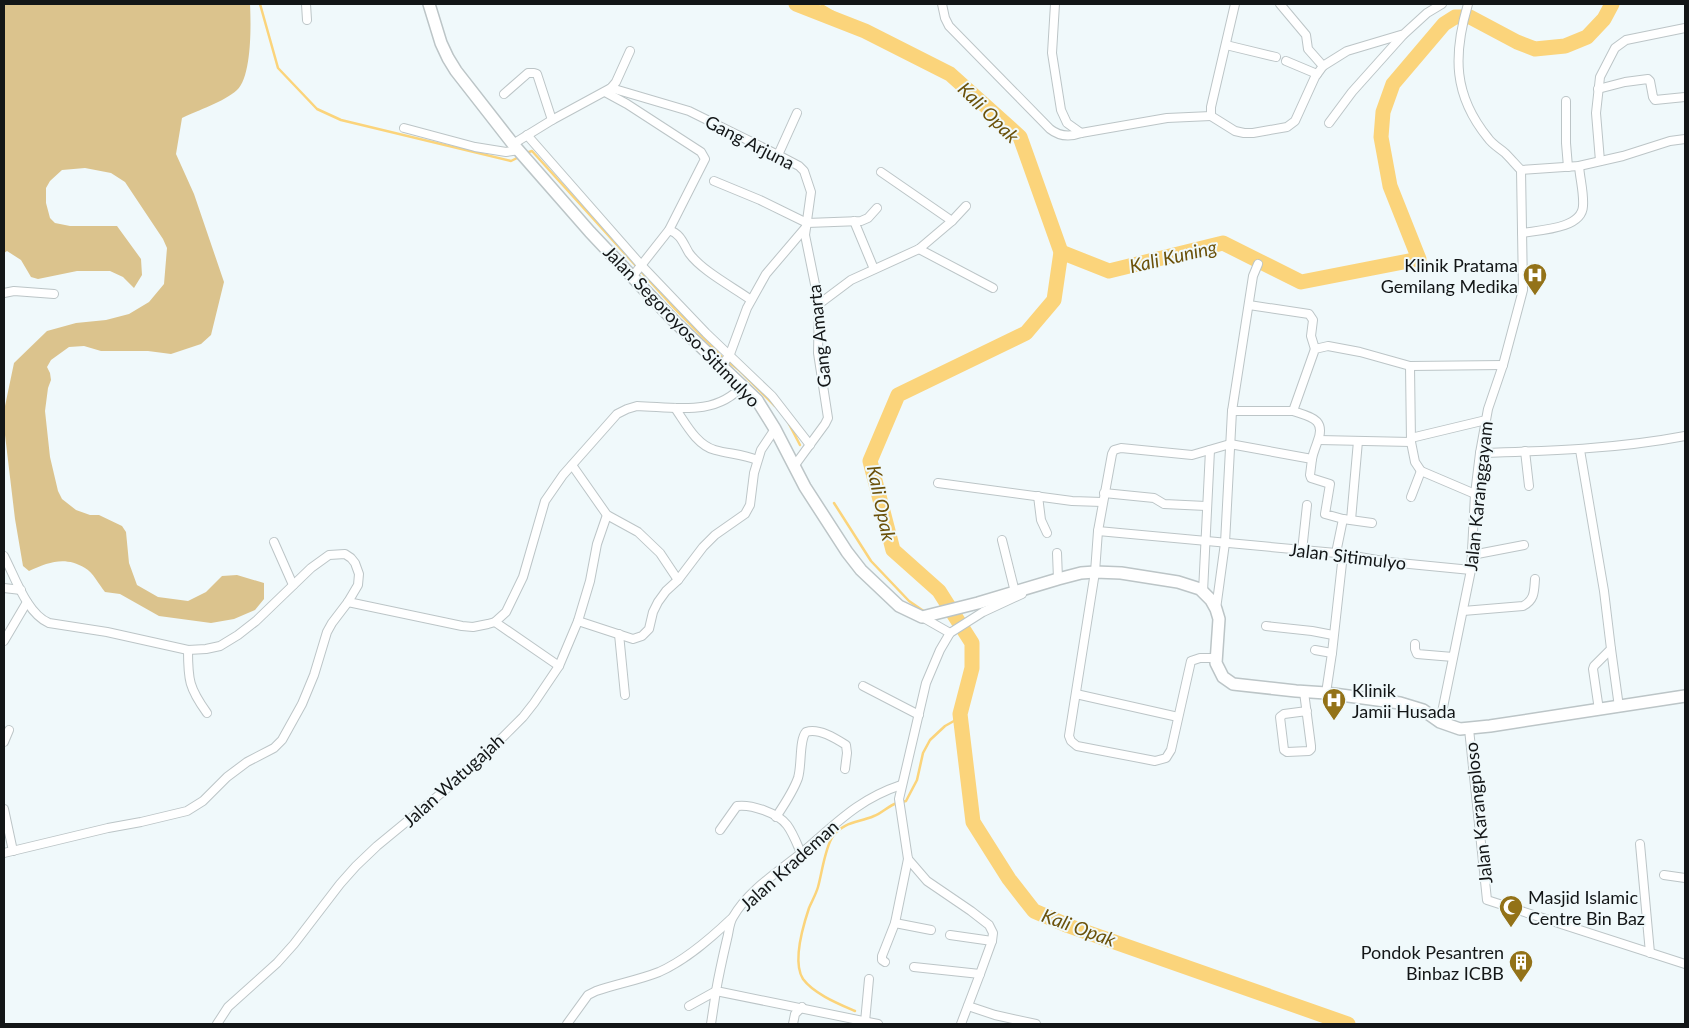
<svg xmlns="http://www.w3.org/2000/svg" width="1689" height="1028" viewBox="0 0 1689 1028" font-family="Lato,sans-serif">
	<rect width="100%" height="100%" fill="#f0f9fb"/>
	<path fill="#dbc38d" d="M4,4H250C251,24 252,76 237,90C224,102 198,110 182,118L176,154L194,194L224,282L211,335L201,344L171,354L148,351H101L84,346L69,347L51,360L47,367L50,373L51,380L48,388L45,411L50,457L58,491L62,499L76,510L90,515H99L122,526L126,532L129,563L137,585L158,597L188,601L206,592L222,576L237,575L264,583V599L255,610L234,619L211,623L159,616L120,594L105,592C99,585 93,572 85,568C65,556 49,562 29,571L23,566L15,519L5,435V406L14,363L47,331L76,323L106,320L129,314L149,302L164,284L167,248L163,239L125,182L111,173L85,168L62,170L50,181L46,188V203L50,218L55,223L70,226H117L141,259L142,275L134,288L123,277L110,271H77L38,279L31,277L21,260L7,251L4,253Z"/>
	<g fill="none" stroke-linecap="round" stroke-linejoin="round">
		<g stroke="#fbd47b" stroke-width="2.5">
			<path d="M260,4L278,68L317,109L341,120L511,161L519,157"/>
			<path d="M820,4L865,31"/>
			<path d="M526,153L532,151L675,309L722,357L739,370L775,406"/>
			<path d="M788,422L800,445"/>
			<path d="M834,503L871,561L909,601L925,612"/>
			<path d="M902,802L906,801L917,780L923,753L930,740L945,726L961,717"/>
			<path d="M855,1011C839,1004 814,994 803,979C792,962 803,926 809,908C812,901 816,894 818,887C822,873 825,847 833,836C845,821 858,823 874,816C882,813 888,806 897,803"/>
		</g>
		<g stroke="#fbd47b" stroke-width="15">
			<path d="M796,4L865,31L950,74L1020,137L1061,252L1054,300L1026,333L898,395L870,461L893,550L939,591L972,643V668L960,714L973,822L1009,879L1034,911L1069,926L1348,1024"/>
			<path d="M1061,252L1109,271L1223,243L1301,282L1419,259L1390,186L1381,137L1383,112L1393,84L1444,24L1455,17H1470L1517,42L1535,49L1565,46L1587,37L1604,19L1612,4"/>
		</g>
		<g stroke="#bcc5c7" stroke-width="10">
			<g id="street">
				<path d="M306,4L307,20"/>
				<path d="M942,4L945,18L949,26L1050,129C1060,137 1070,137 1081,133L1167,118L1211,116"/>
				<path d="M1055,4L1052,53L1061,110L1067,123L1081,133"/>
				<path d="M1235,4L1211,107V116L1235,131L1244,133H1253L1287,127L1295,121L1315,77L1323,66"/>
				<path d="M1280,4L1306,35L1308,49L1323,66L1347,51L1404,34L1427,13L1442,4"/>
				<path d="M1226,45L1276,57"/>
				<path d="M1286,61L1317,74"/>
				<path d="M611,88L689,111L778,155L799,166L804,171L811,192L805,235L819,304L818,353L828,418L825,424L795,465"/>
				<path d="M1598,89L1625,82L1648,79L1650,81L1653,97L1655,100L1685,97"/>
				<path d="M605,92L627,104L701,152L705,159L669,230L632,277"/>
				<path d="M504,94L528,73H534L537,74L552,120"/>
				<path d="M1566,101V143L1568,167"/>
				<path d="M1329,123L1352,92L1403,35"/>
				<path d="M404,128L475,147L506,152L519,150"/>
				<path d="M527,135L642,266L706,333L772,396L810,445"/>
				<path d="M513,144L552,120L611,88L616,82L630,51"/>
				<path d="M778,155L797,113"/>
				<path d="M1600,161L1596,113L1600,77L1615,48L1626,40L1685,28"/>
				<path d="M1521,170L1579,166L1623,156L1670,141L1685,139"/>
				<path d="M881,172L952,221"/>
				<path d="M714,181L760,200L807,223L861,221L868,218L877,208"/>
				<path d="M854,221L874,269"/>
				<path d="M669,230C681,234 683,243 689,253C702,271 733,287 751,300"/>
				<path d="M1522,233C1539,230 1582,229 1583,206C1584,193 1580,179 1579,166"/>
				<path d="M919,249L993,288"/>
				<path d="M4,293L14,291L54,294"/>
				<path d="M819,304L851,280L919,249L952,221L966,206"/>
				<path d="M1249,305L1309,314L1313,320L1311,336L1315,349"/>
				<path d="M722,366L730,354L747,308L766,274L806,227"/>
				<path d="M1410,366L1411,442L1415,462L1421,471L1475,494"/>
				<path d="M675,408C685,422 696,445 715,450C729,454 743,454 757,460"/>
				<path d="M1232,411L1253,276L1258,264"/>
				<path d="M1411,438L1486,420"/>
				<path d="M1319,440L1411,442"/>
				<path d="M1580,450L1604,591L1611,649L1594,666L1593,669L1599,710"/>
				<path d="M1525,451L1529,486"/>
				<path d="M1480,453C1549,451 1617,449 1685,436"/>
				<path d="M1312,459L1310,475L1311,478L1330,484L1325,514L1343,519L1372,523"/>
				<path d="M572,465L607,515L638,532L660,553L678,580"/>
				<path d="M938,483L1072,501L1102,502"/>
				<path d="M1104,493L1154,498L1164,504L1206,506"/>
				<path d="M1038,496L1041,520L1047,533"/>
				<path d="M1411,497L1421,471"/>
				<path d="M1351,520L1358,441"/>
				<path d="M1098,531L1336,553L1389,562L1471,570"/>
				<path d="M1002,540L1015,592"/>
				<path d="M274,542L293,585"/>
				<path d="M1302,551L1307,505"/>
				<path d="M1057,553L1058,579"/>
				<path d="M1336,553L1343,519"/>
				<path d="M1472,555L1524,545"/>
				<path d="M4,556C15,577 27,614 49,623L107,632L188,650L206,649L220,646L238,635L256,621L311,568L329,555L345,554L351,558L355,563L359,574L358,585L348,602L332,623L327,632L314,675L302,704L282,740L274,748L247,762L227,777L203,801L187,811L141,822L108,828L4,853"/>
				<path d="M4,588L21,590"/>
				<path d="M1203,592L1210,450"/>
				<path d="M348,602L462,626L473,627L488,624L495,622L506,612L523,577L545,501L563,475L617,414L627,409L637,406C674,407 716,417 743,385"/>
				<path d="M1216,609L1225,543L1232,411H1293"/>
				<path d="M1463,611L1523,606C1535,600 1534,591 1535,579"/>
				<path d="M922,617L950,633"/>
				<path d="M578,621L590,581L597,544L607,515"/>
				<path d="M495,622L559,666"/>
				<path d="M1266,626L1312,631L1333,635"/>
				<path d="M619,634L625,695"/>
				<path d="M4,641L27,602"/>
				<path d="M1415,644V649L1417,654L1453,657"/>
				<path d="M1611,649L1619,707"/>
				<path d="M188,650C188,680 189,688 207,713"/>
				<path d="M1315,650L1332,653"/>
				<path d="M1216,658H1200L1191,661L1171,750L1166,758L1155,761L1077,746L1071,741L1069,736L1095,572L1098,531L1112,454L1114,450L1121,448L1192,455L1230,444L1312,459C1313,453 1315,449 1317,443C1327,419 1311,417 1293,411L1315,349L1328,346L1360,352L1410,366L1503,365"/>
				<path d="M863,686L919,715"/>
				<path d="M1304,692L1311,746V749L1309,751L1287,752L1284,750L1280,717L1284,714L1307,711"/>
				<path d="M1326,693L1332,653L1343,554"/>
				<path d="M1076,694L1178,717"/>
				<path d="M1440,722L1471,570L1475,494L1480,453L1488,409L1503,365L1523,290L1521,170C1516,165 1511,159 1505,153C1499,148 1492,144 1488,138C1453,95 1453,55 1468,4"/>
				<path d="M1469,729L1487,900L1685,964"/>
				<path d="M4,742L9,730"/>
				<path d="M4,809L13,851"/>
				<path d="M776,817C784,805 793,792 798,778C802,765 799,740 806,732C819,728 835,738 846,745L847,753L845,769"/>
				<path d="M720,830L737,806C751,804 778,813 787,825C793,833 797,844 801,853"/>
				<path d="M1640,844L1650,953"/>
				<path d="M1664,875L1685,878"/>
				<path d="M895,923L931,930"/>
				<path d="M950,935L992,941"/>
				<path d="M885,962L882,960V956L895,923L908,859"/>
				<path d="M914,967L980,974"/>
				<path d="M689,1006L716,991L711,1024"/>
				<path d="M968,1006L995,1015L1036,1024"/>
				<path d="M865,1022L869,979"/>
				<path d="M217,1024L228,1007L277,963L294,944L340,884L356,866L377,846L456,781L502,738L523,717L534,703L559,666L578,621L633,639L642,636L649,629L653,612L658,602L666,591L678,580L703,547L715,535L745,514L750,505L754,473L761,450L775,429"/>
				<path d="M567,1024L588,995L596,991C616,984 639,980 659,972C686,960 710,939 731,919"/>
				<path d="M793,1024L795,1014L802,1007"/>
				<path d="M878,1024L716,991C719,974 723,956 727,939C729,932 729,923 733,917C748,891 775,874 799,855C834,826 856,800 901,785"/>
				<path d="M961,1024L980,974L992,941L993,933L989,925L971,911L927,881L908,859L899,799L926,683L940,650L950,633L983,612L1022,594"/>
			</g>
		</g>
		<g stroke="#bcc5c7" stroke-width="14">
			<path id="secondary" d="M429,4L441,43L448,58L456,71L513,144L590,232L675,322L757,400L775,429L805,487L847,552L861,570L899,606L922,617L978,603L1058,579L1081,573L1095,572L1121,573L1178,582L1200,589L1211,600L1216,609L1219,619L1216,663L1223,677L1233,684L1296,691L1326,693L1400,703L1423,710L1440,722L1460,729L1490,726L1685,696"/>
		</g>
		<use href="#street" stroke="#fff" stroke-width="8"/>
		<use href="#secondary" stroke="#fff" stroke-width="11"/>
	</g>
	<defs>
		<g id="hospital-pin" transform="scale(1.25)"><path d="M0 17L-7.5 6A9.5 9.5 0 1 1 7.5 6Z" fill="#937218" stroke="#f0f9fb"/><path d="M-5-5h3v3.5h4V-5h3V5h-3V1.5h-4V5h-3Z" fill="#fff"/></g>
		<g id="mosque-pin" transform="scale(1.25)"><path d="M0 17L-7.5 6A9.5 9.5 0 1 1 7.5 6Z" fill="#937218" stroke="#f0f9fb"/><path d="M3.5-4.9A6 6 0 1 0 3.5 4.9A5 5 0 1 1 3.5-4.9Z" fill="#fff"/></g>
		<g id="building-pin" transform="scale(1.25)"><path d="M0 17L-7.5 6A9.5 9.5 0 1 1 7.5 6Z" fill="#937218" stroke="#f0f9fb"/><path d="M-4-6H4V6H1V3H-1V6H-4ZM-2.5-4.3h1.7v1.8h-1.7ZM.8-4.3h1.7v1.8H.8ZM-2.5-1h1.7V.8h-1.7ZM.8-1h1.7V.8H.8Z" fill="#fff"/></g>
	</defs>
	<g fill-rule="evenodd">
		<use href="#hospital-pin" x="1535" y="275"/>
		<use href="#hospital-pin" x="1334" y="700"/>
		<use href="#mosque-pin" x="1511" y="907"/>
		<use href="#building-pin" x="1521" y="962"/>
	</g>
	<g text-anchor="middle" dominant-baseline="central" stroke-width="4" stroke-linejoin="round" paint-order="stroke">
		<g font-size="18" fill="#131617" stroke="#f0f9fb">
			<text transform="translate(750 142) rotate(27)">Gang Arjuna</text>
			<text transform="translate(682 326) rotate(46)">Jalan Segoroyoso-Sitimulyo</text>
			<text transform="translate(819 336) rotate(-96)">Gang Amarta</text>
			<text transform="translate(1478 496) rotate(-84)">Jalan Karanggayam</text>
			<text transform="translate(1348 556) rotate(7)">Jalan Sitimulyo</text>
			<text transform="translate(453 780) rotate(-42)">Jalan Watugajah</text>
			<text transform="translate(1478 813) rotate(-96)">Jalan Karangploso</text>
			<text transform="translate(789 865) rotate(-42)">Jalan Krademan</text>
		</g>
		<g font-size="18" fill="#131617" stroke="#f0f9fb" text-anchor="end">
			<text x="1518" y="265">Klinik Pratama<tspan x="1518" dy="21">Gemilang Medika</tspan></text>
			<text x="1352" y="690" text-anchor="start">Klinik<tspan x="1352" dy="21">Jamii Husada</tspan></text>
			<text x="1528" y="897" text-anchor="start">Masjid Islamic<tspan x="1528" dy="21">Centre Bin Baz</tspan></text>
			<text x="1504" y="952">Pondok Pesantren<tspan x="1504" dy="21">Binbaz ICBB</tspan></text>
		</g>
		<g font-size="19" font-style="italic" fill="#6b510a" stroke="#f0f9fb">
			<text transform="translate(989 112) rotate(45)">Kali Opak</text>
			<text transform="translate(1173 256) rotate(-13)">Kali Kuning</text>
			<text transform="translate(882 503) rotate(78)">Kali Opak</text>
			<text transform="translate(1079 927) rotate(20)">Kali Opak</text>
		</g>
	</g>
	<rect width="1689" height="1028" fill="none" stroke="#131617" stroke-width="10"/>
</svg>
